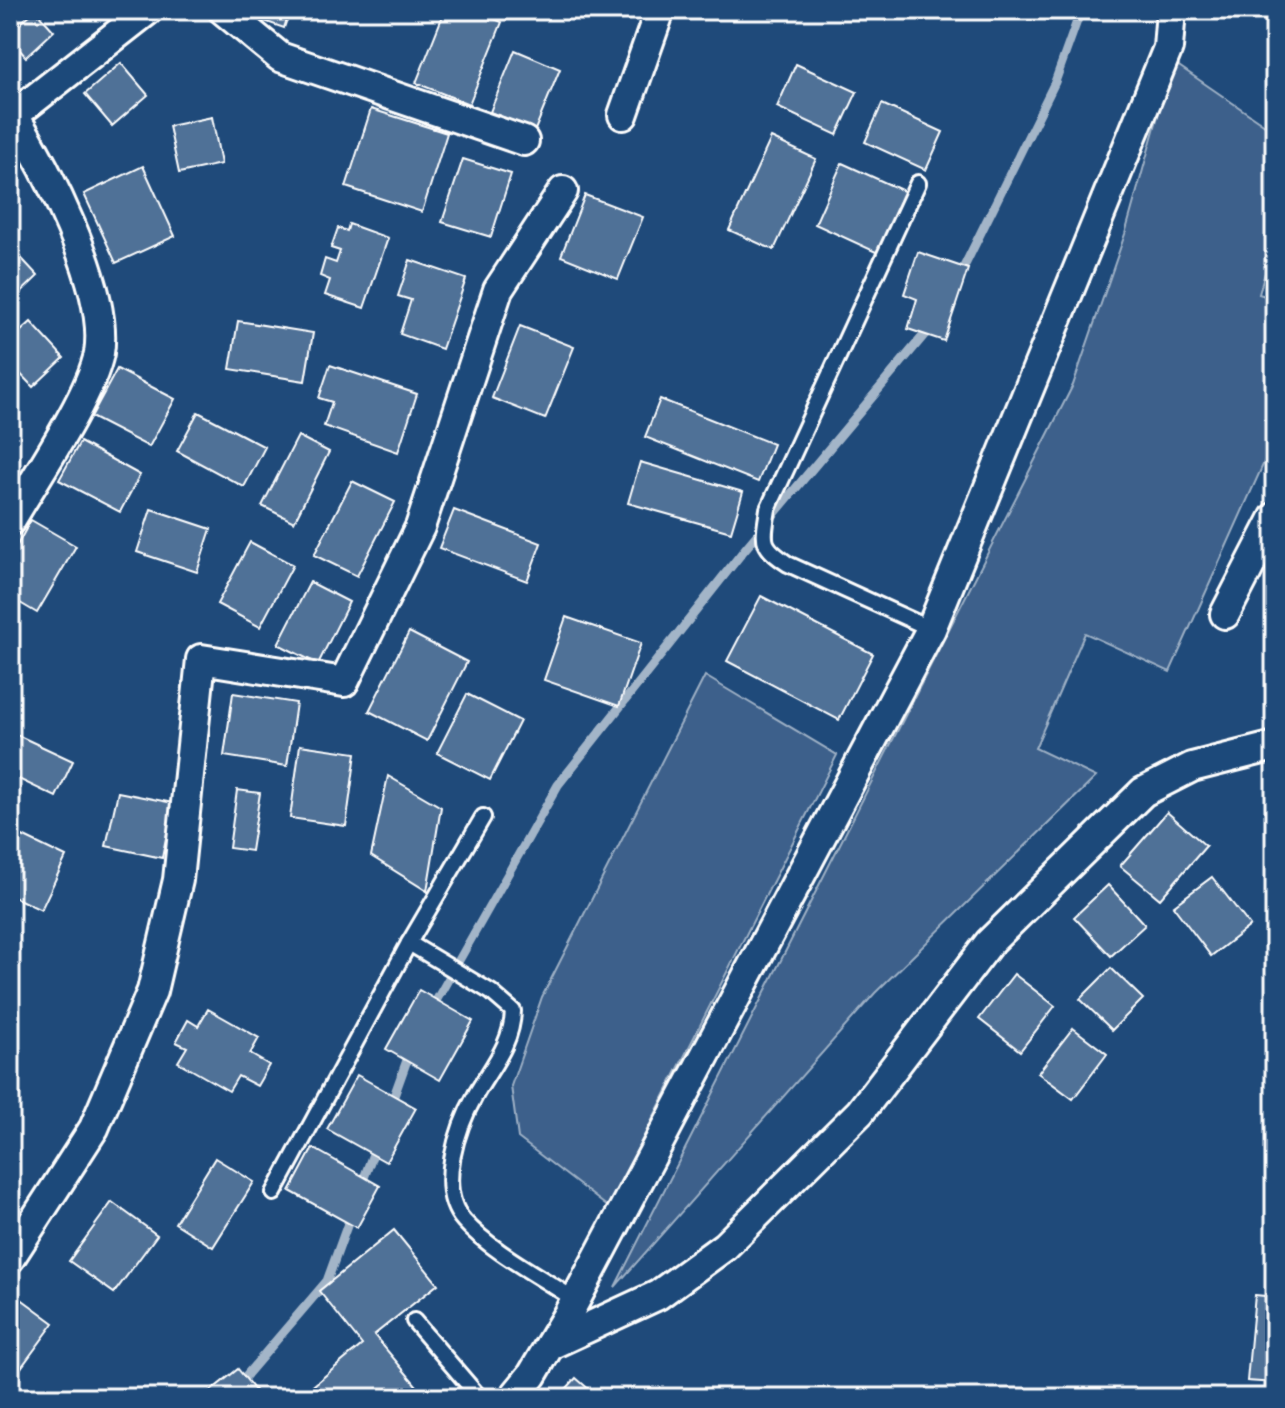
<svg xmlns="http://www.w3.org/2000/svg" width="1285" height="1408" viewBox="0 0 1285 1408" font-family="'Gochi Hand',sans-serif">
	<rect width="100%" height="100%" fill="#1f4a7a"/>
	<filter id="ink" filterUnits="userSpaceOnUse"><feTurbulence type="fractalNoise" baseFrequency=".0125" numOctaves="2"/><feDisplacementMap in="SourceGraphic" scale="16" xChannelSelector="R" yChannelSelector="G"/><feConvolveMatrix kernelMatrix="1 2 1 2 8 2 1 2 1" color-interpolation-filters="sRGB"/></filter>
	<g filter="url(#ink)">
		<g fill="#3c618b" stroke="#9eb0c5" stroke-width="2">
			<path d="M1173,62L1275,132V237L1259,294L1275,299V438L1170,672L1085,633L1035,748L1096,777L875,993L615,1287L1073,385L1125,234Z"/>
			<path d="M705,676L837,755L608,1207L518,1138L511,1086L542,997Z"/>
		</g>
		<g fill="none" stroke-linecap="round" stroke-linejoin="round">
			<g stroke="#a3b5c8" stroke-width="9">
				<path d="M959,277L1055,82L1081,10"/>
				<path d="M432,1008L558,785L745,549L930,328"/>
				<path d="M390,1107L411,1049"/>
				<path d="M361,1186L377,1143"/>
				<path d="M227,1398L327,1281L351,1215"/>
			</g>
		</g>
		<g fill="#507197" stroke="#fff" stroke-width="2">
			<path d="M35,10L54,31L26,57L10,39V33Z"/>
			<path d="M233,10H290L284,28Z"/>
			<path d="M445,10H472L502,22L469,104L416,83Z"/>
			<path d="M515,50L560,69L535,130L490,112Z"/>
			<path d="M121,63L148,95L112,126L85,94Z"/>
			<path d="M796,64L857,92L837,135L777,107Z"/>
			<path d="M882,104L943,132L926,170L865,142Z"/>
			<path d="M371,109L447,133L422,212L346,187Z"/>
			<path d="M212,117L221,164L179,173L169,126Z"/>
			<path d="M10,137L24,160L10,168Z"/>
			<path d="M771,138L816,159L774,250L729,230Z"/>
			<path d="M463,159L511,174L491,237L442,222Z"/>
			<path d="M842,163L906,192L878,253L815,224Z"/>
			<path d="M143,166L175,236L116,263L84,194Z"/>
			<path d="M585,195L643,217L618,279L561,256Z"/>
			<path d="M349,224L388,238L364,308L325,295L330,280L320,276L325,259L336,263L340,251L331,248L338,228L347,231Z"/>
			<path d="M10,246L38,276L10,303Z"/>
			<path d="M918,252L968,269L944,341L908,329L917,299L904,294Z"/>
			<path d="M410,260L466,279L442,349L400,334L411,300L398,296Z"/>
			<path d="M238,321L313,333L305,381L230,369Z"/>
			<path d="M31,322L64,358L33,387L10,363V341Z"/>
			<path d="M520,326L574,347L545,419L492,398Z"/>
			<path d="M330,365L417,394L398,452L324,426L332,402L319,398Z"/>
			<path d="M117,369L175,399L149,447L91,417Z"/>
			<path d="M660,399L773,444L758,482L645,437Z"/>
			<path d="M198,412L265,447L244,487L177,451Z"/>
			<path d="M298,436L329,452L294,522L262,506Z"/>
			<path d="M80,442L140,475L120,512L59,480Z"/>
			<path d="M640,462L743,492L731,532L628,503Z"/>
			<path d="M352,481L395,502L357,576L314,555Z"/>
			<path d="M151,509L211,529L197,572L137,552Z"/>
			<path d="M454,510L541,543L527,581L439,548Z"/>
			<path d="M31,520L76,546L37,613L10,597V558Z"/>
			<path d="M250,542L293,565L260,627L217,604Z"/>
			<path d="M310,582L349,602L318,664L278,644Z"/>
			<path d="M761,596L873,654L839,720L727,661Z"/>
			<path d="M566,617L641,643L619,706L544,680Z"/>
			<path d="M409,632L467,662L427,741L369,711Z"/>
			<path d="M233,693L296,703L287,766L224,756Z"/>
			<path d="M467,694L520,721L490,780L437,753Z"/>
			<path d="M13,733L73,761L56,797L10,775Z"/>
			<path d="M300,745L356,753L346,826L290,818Z"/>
			<path d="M388,776L441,807L427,891L371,856Z"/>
			<path d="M237,790L260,793L251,851L229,848Z"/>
			<path d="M118,792L173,803L162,858L106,846Z"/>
			<path d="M1167,812L1206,846L1160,899L1120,866Z"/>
			<path d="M10,830L66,857L41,910L10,895Z"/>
			<path d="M1212,877L1250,926L1211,956L1173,906Z"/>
			<path d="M1108,885L1145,925L1111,956L1074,917Z"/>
			<path d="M1111,968L1143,999L1112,1030L1080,999Z"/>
			<path d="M1014,974L1055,1006L1020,1051L979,1019Z"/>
			<path d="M419,990L473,1021L440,1080L386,1049Z"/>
			<path d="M208,1009L259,1038L250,1054L269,1065L257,1086L238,1076L229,1091L178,1062L187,1047L176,1042L188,1020L198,1026Z"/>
			<path d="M1073,1028L1107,1054L1073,1099L1038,1073Z"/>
			<path d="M357,1075L416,1108L386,1162L327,1129Z"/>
			<path d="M313,1148L380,1186L357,1228L290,1191Z"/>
			<path d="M215,1158L254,1182L213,1247L175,1223Z"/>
			<path d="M112,1202L157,1235L114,1293L69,1261Z"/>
			<path d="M394,1230L438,1284L374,1335L421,1391L413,1398H304L302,1395L362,1345L319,1291Z"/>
			<path d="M1255,1295L1275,1297V1383L1247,1381Z"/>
			<path d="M20,1298L54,1323L20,1369L10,1362V1311Z"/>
			<path d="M238,1369L261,1398H202Z"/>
			<path d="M576,1378L599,1398H558Z"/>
		</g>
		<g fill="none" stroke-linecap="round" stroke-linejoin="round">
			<g stroke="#fff" stroke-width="20">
				<g id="service">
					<path d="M918,183L768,509C763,542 760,545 788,564L931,629"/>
					<path d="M409,943L491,992L513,1011C512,1044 492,1066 476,1094C458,1126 435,1189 464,1221C493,1253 540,1276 575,1300"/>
					<path d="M274,1193L409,943L483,817"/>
					<path d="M414,1321L480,1398"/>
				</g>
			</g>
			<g stroke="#fff" stroke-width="34">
				<g id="minor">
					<path d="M223,10L280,57L524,141"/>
					<path d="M10,109C44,164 110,288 99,353C91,396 34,480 10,521"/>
					<path d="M14,115L148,10"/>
					<path d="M623,115L660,10"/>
					<path d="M1225,614L1275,517"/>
					<path d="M10,1258L94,1128L152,991L178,880L201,659L344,682L420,527L498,290L563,191"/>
					<path d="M550,1345L658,1295L725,1246L860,1112L989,943L1143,792L1192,767L1275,746"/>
					<path d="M513,1398L532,1375L568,1314L931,629L1168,48L1171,10"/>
				</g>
			</g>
			<use href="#service" stroke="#1f4a7a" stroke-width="14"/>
			<use href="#minor" stroke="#1f4a7a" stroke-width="28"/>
		</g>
	</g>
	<rect width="1285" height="1408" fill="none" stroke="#1f4a7a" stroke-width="40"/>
	<rect x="20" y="20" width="1245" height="1368" fill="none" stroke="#fff" stroke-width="3" filter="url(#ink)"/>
</svg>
